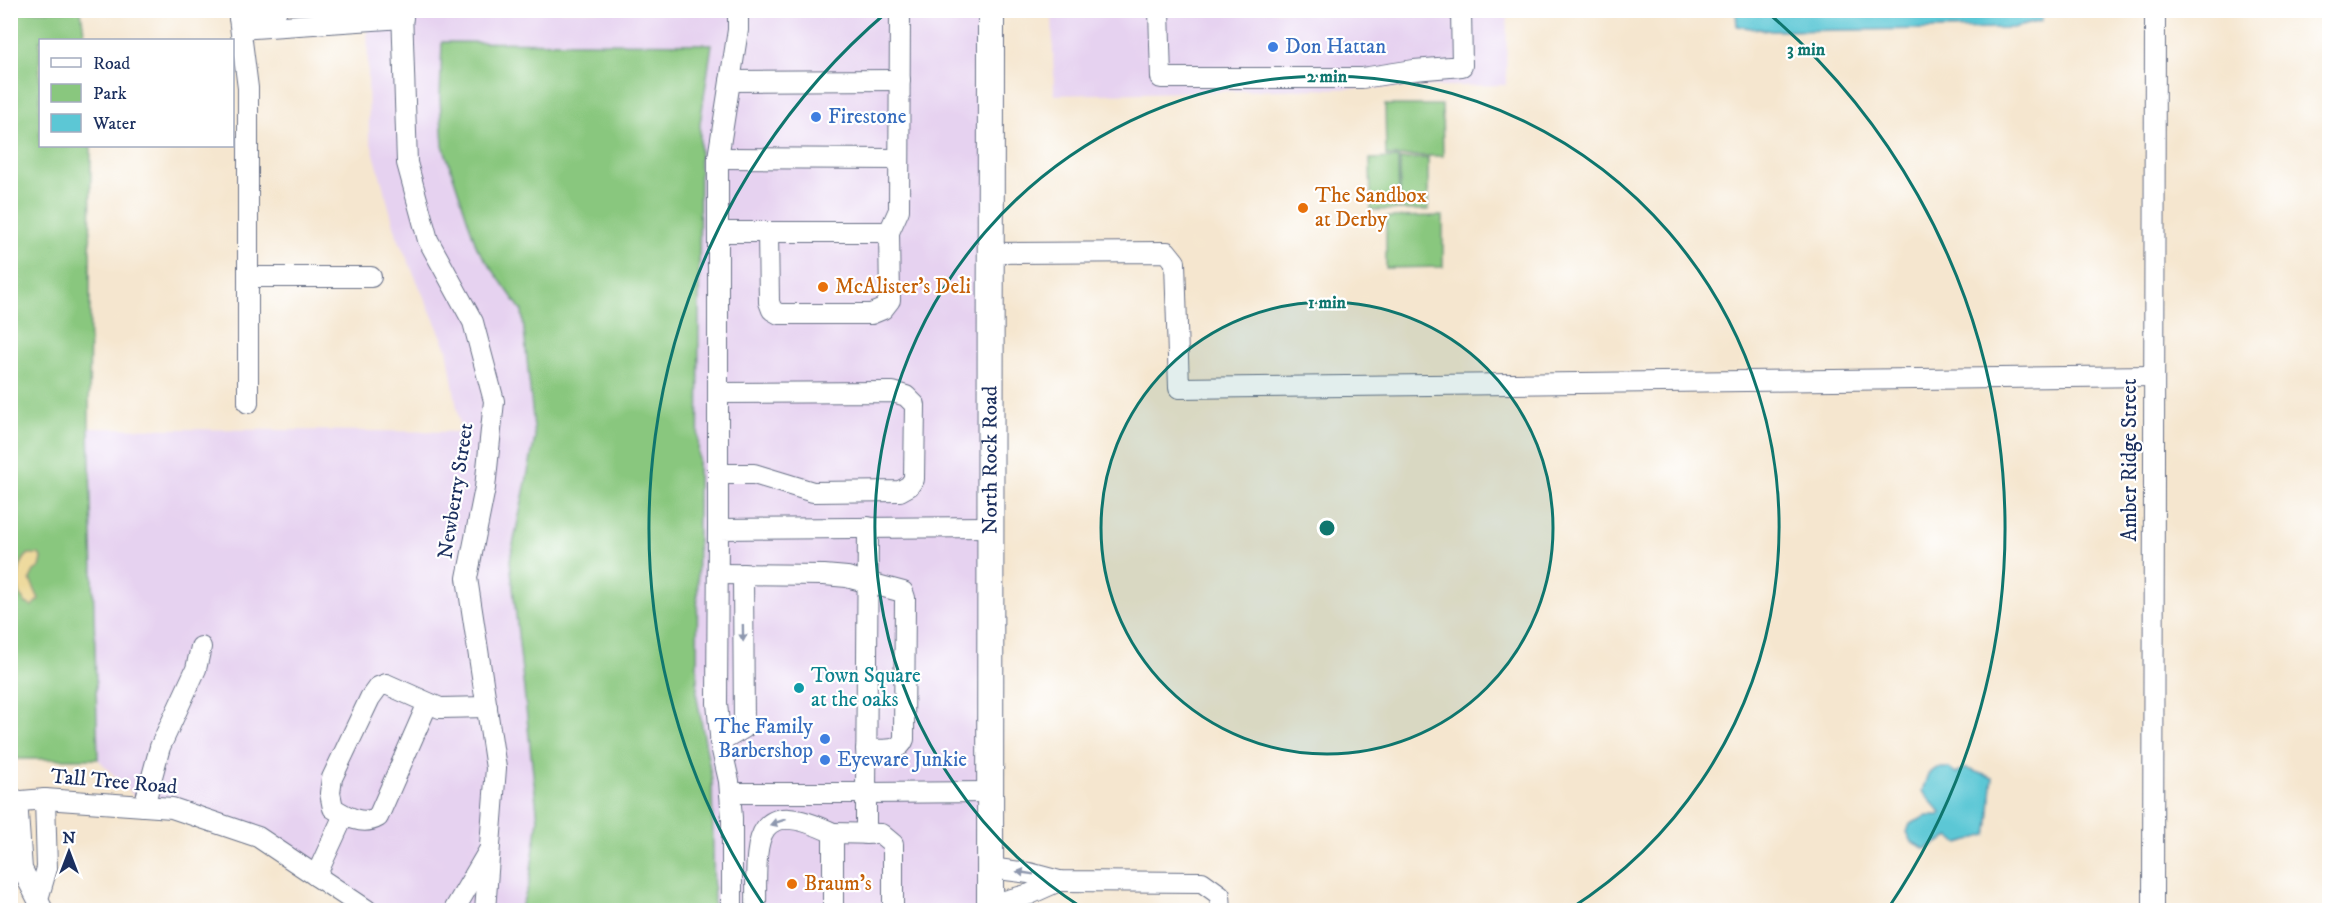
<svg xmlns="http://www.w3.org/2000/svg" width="2340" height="921" viewBox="0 0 2340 921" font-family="'IM FELL DW Pica',serif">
	<rect width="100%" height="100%" fill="#fff"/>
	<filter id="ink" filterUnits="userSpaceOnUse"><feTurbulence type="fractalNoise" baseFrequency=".0167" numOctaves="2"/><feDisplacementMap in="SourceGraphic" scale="12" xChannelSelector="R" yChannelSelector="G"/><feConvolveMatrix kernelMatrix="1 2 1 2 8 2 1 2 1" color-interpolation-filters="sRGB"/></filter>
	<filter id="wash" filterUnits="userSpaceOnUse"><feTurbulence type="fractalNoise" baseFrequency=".008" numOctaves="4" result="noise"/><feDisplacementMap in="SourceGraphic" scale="24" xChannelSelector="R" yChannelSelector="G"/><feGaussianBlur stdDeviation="1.35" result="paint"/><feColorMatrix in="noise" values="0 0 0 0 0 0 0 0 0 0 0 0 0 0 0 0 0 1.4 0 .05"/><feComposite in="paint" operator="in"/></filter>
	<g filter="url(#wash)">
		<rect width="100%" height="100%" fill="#f5e6cf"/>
		<g fill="#e6d2f0">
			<path d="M367,11H992L991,910H367L258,837L144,806L98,759L89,428L461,432L447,349L397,236L369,136Z"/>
			<path d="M1052,11H1507L1506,85L1054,95Z"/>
		</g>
		<g fill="#89c77e" stroke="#527b6e" stroke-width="1.5">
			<path d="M11,11H81L85,40H40V146H91L89,428L98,759H11Z"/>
			<path d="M442,42L712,44L700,124L697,698L712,780L714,910H520L529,884L538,820L510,560L535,438L522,311L477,248L443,145L440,99Z"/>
			<path d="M1385,105H1442L1443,156H1386Z"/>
			<path d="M1398,158L1399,210H1371L1370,159Z"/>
			<path d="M1428,158V210H1400V159Z"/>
			<path d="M1443,216V267L1386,268V217Z"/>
		</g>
		<path fill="#eeda9e" stroke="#84847e" stroke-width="1.5" d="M29,554H39L42,559L40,567L34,571L30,579L39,599L32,606C13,602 15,563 29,554Z"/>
		<g fill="#5cc7d5" stroke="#3c7b9a" stroke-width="1.5">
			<path d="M1736,11V10L2045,11L2041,21L2013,28L1772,31L1737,26Z"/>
			<path d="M1937,768H1949L1956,773L1965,768L1993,778C1990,797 1991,816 1987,835L1959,843L1950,837L1925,849L1912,842L1907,832L1910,824L1927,816H1938L1941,813L1922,791L1928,774Z"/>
		</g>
	</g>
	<g filter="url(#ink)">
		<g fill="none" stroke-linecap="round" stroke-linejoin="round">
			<g stroke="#676f86" stroke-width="22">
				<g id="minor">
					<path d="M238,10L248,88V403"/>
					<path d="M402,10L407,163L428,240L473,322L494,401L485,488L467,578L496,768L485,910"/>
					<path d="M1159,10L1161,78H1362L1414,70L1462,66L1461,10"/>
					<path d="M239,18L277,10"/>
					<path d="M241,29L403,18"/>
					<path d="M730,81L900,80"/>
					<path d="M718,158L899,159"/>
					<path d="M718,232H889L899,210L900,10"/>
					<path d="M768,232L769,302L772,310L779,314H871L883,309L890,300L889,232"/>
					<path d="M991,253L1167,252L1175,262L1179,388L2154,376"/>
					<path d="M248,277H371"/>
					<path d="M718,393L893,392L906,396L915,405L914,479L909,486L900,491L813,492L754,474H718"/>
					<path d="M868,527L866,793L990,792"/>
					<path d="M718,529V158L738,30V10"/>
					<path d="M718,574L824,575L847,577L903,592L905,598L904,739C899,754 879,749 866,749"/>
					<path d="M428,703L378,817C363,826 347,817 333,808L330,793L332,778L370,698L378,687L386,684L440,708L487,707"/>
					<path d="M720,742L744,728L743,574"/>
					<path d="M730,793H866V834"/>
					<path d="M17,800L22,869L43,910"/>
					<path d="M10,802L45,799L172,808L258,837L367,910"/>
					<path d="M144,806L160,747L196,669L201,647"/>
					<path d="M990,868L1029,873L1059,881L1202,882L1220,895L1221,910"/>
					<path d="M316,876L344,815"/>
					<path d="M38,899L47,868L45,799"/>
					<path d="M990,905L1030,894L1059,881"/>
					<path d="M454,910L488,852"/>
					<path d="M732,910V818L729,781L721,746L717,703L718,529L990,527"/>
					<path d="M756,910C757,847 748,792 833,833"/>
					<path d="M833,910V833L881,834L893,844V910"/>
					<path d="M2153,910L2155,10"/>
				</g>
			</g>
			<g stroke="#676f86" stroke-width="28">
				<g id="major">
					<path id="s1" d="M990,910L991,10"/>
				</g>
			</g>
			<use href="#minor" stroke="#fff" stroke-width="20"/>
			<use href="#major" stroke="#fff" stroke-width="26"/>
		</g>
		<defs><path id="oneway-solid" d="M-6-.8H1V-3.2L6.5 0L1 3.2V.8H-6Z" transform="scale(1.5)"/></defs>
		<g fill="#8d97ae">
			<use href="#oneway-solid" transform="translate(743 633) rotate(89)"/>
			<use href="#oneway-solid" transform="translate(778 822) rotate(161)"/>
			<use href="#oneway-solid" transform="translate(1025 873) rotate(-171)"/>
		</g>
	</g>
	<circle cx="1327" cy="528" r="226" fill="#0f766e" fill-opacity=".12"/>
	<g fill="none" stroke="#0f766e" stroke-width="3">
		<circle cx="1327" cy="528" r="226"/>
		<path d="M1084 909A452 452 0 1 1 1570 909"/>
		<path d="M765 907A678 678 0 0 1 887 12M1767 12A678 678 0 0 1 1889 907"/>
	</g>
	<g fill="#3f7fe0" stroke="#fff" stroke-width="2">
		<circle cx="1273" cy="47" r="6"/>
		<circle cx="816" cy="117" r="6"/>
		<circle cx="825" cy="739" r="6"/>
		<circle cx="825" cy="760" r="6"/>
	</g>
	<g fill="#e8710a" stroke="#fff" stroke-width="2">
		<circle cx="1303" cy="208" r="6"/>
		<circle cx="823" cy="287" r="6"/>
		<circle cx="792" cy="884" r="6"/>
	</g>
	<circle fill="#0f9aa8" stroke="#fff" stroke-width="2" cx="799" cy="688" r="6"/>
	<g text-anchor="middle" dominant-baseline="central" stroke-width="4.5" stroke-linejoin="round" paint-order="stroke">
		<g font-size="21" fill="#366cbe" stroke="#fff" text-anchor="start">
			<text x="1285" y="47">Don Hattan</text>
			<text x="828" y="117">Firestone</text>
			<text x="813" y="727" text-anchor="end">The Family<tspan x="813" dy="24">Barbershop</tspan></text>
			<text x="837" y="760">Eyeware Junkie</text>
		</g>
		<g font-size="21" fill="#c56008" stroke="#fff" text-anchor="start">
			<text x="1315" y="196">The Sandbox<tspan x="1315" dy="24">at Derby</tspan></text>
			<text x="835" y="287">McAlister's Deli</text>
			<text x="804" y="884">Braum's</text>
		</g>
		<g font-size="21" fill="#1b2f5e" stroke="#fff">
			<text stroke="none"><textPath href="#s1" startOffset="450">North Rock Road</textPath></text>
			<text transform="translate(2130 460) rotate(-90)">Amber Ridge Street</text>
			<text transform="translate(456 491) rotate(-81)">Newberry Street</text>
			<text transform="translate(114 782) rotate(5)">Tall Tree Road</text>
		</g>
		<g font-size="21" fill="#0d838f" stroke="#fff" text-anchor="start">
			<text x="811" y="676">Town Square<tspan x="811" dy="24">at the oaks</tspan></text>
		</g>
	</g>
	<circle cx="1327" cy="528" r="9" fill="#0f766e" stroke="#fff" stroke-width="3"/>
	<g font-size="18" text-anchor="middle" font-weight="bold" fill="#0f766e" stroke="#fff" stroke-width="4.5" stroke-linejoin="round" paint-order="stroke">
		<text x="1806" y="55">3 min</text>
		<text x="1327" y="82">2 min</text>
		<text x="1327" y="308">1 min</text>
	</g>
	<rect width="2340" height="921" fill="none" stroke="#fff" stroke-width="36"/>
	<rect x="39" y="39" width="195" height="108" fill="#ffffff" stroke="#a4acbf" stroke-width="1.5"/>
	<rect x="51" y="58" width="30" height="9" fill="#ffffff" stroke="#a4acbf" stroke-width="1.5"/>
	<text x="93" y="69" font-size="18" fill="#1b2f5e">Road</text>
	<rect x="51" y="84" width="30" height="18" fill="#89c77e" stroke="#a4acbf" stroke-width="1.5"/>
	<text x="93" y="99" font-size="18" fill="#1b2f5e">Park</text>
	<rect x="51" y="114" width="30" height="18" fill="#5cc7d5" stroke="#a4acbf" stroke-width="1.5"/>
	<text x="93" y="129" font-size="18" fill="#1b2f5e">Water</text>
	<g transform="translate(69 852)" stroke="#ffffff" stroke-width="4.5" paint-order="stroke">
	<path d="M0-4.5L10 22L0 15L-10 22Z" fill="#1b2f5e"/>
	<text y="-9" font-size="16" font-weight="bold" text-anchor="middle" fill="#1b2f5e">N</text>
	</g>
</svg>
